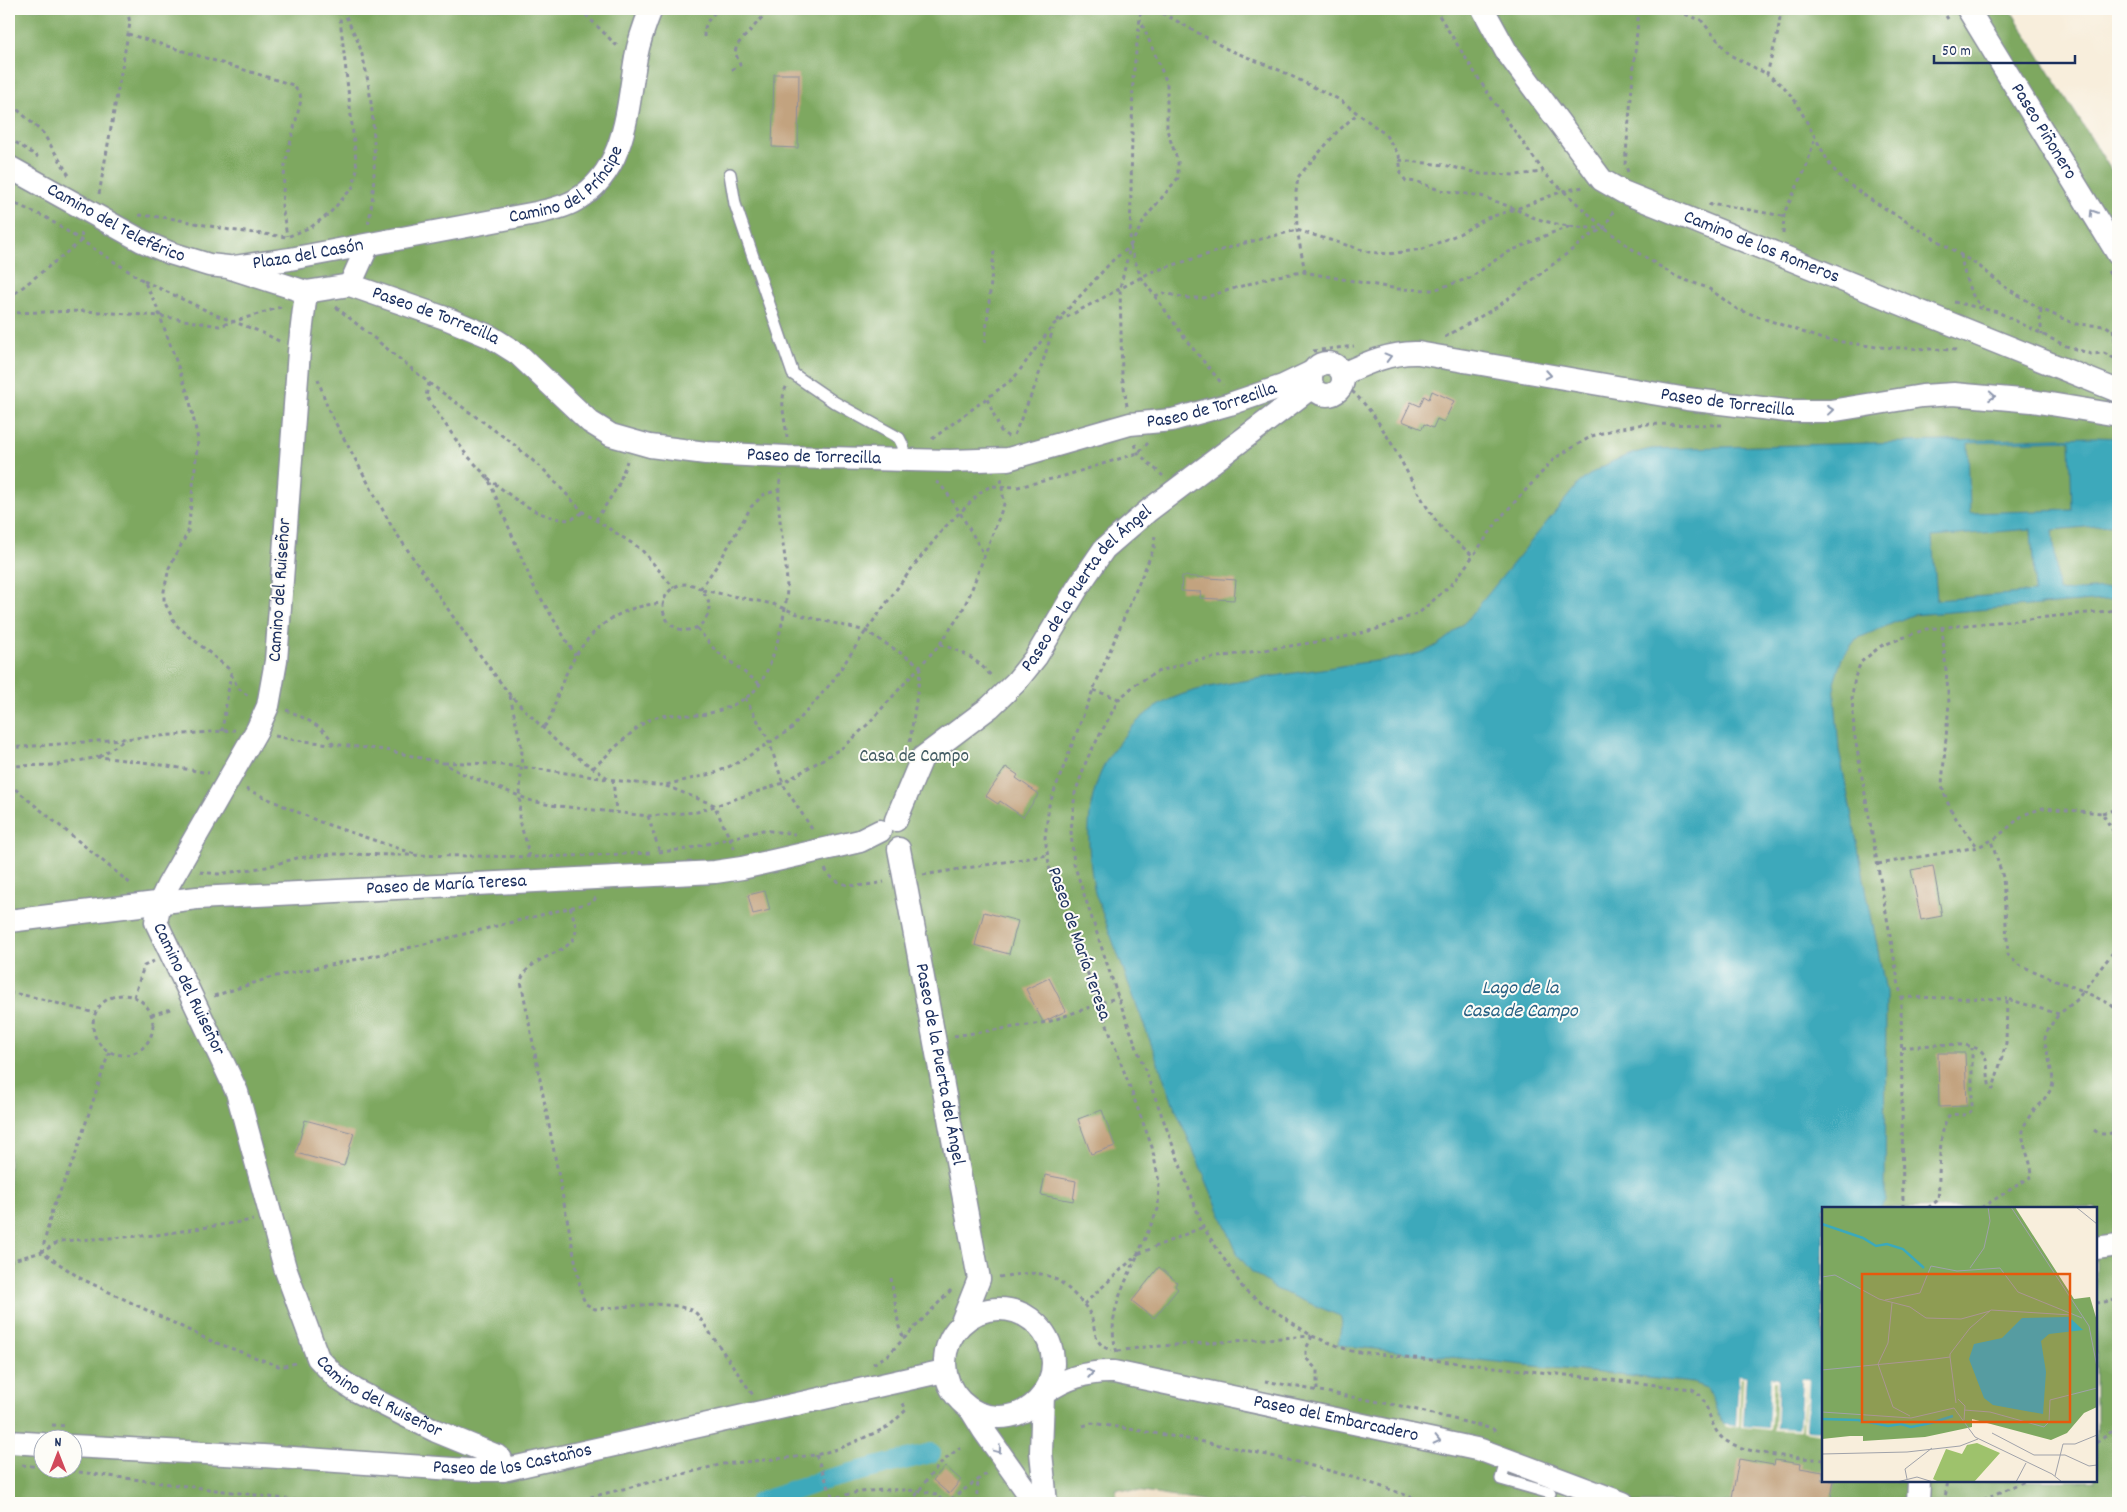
<svg xmlns="http://www.w3.org/2000/svg" width="2127" height="1512" viewBox="0 0 2127 1512" font-family="Dekko,sans-serif">
	<rect width="100%" height="100%" fill="#fdfcf7"/>
	<filter id="ink" filterUnits="userSpaceOnUse"><feTurbulence type="fractalNoise" baseFrequency=".02" numOctaves="2"/><feDisplacementMap in="SourceGraphic" scale="10" xChannelSelector="R" yChannelSelector="G"/><feConvolveMatrix kernelMatrix="1 2 1 2 8 2 1 2 1" color-interpolation-filters="sRGB"/></filter>
	<filter id="wash" filterUnits="userSpaceOnUse"><feTurbulence type="fractalNoise" baseFrequency=".0096" numOctaves="4" result="noise"/><feDisplacementMap in="SourceGraphic" scale="20" xChannelSelector="R" yChannelSelector="G"/><feGaussianBlur stdDeviation="1.12" result="paint"/><feColorMatrix in="noise" values="0 0 0 0 0 0 0 0 0 0 0 0 0 0 0 0 0 1.4 0 .05"/><feComposite in="paint" operator="in"/></filter>
	<g filter="url(#wash)">
		<rect width="100%" height="100%" fill="#f8eedc"/>
		<path fill="#ebd8ba" d="M1117,1488L1205,1501L1214,1503H1115Z"/>
		<path fill="#7ea860" stroke="#4c6c5f" fill-rule="evenodd" d="M9,9H2010L2118,181V1503H1214L1117,1488L1115,1503H9ZM1823,1208H2096V1481H1823ZM42,1440H72V1470H42Z"/>
		<path fill="#3ca9bb" stroke="#2c6c8c" fill-rule="evenodd" d="M2094,437L2118,438V524L2053,530L2058,592L2118,587V599L1912,615L1856,639L1842,658L1834,683L1839,750L1886,992L1885,1200L1881,1208H1823V1431L1806,1430L1808,1379L1802,1380L1799,1430L1776,1428L1778,1378L1772,1377L1768,1428L1743,1426L1746,1376H1739L1736,1426L1723,1425L1707,1388L1694,1383L1338,1345L1342,1322L1340,1316L1276,1289L1252,1272L1238,1255L1173,1103L1095,893C1085,841 1084,788 1117,745C1129,729 1144,713 1161,704C1188,689 1219,685 1249,680C1286,674 1324,669 1361,663C1383,660 1407,658 1428,650C1443,643 1455,631 1467,620L1578,484C1600,465 1623,455 1651,449ZM2070,440L2072,510L1970,513L1968,443ZM2031,529L2035,592L1937,600L1932,537Z"/>
		<path fill="#f8eedc" d="M1739,1375L1746,1376L1743,1426L1768,1428L1771,1377L1778,1378L1776,1428L1799,1429L1802,1379H1809L1806,1430L1823,1431V1434L1803,1431L1806,1382L1801,1431L1774,1430L1776,1380H1774L1770,1430L1741,1427L1743,1378H1741L1739,1426L1726,1428L1723,1425L1736,1426Z"/>
		<g fill="none" stroke-linecap="round" stroke-linejoin="round">
			<path stroke="#3ca9bb" stroke-width="20" d="M758,1503L821,1481L931,1453"/>
		</g>
		<g id="blocks">
			<g fill="#c2a37f">
				<path d="M774,74H799L798,148L772,147Z"/>
				<path d="M1432,391L1454,401L1444,422L1437,419L1433,428L1424,424L1422,429L1402,421L1411,402L1420,406L1424,396L1429,399Z"/>
				<path d="M1182,576L1236,580L1234,600L1200,598L1201,592L1181,591Z"/>
				<path d="M1006,767L1018,775L1016,778L1039,794L1023,817L1000,801L998,804L986,796Z"/>
				<path d="M1933,866L1942,916L1921,920L1911,870Z"/>
				<path d="M765,891L770,910L753,914L748,895Z"/>
				<path d="M984,912L1018,921L1009,954L975,945Z"/>
				<path d="M1049,978L1066,1011L1043,1022L1026,989Z"/>
				<path d="M1938,1053H1965L1967,1106L1939,1107Z"/>
				<path d="M1102,1110L1115,1146L1091,1154L1078,1119Z"/>
				<path d="M305,1120L354,1133L344,1166L296,1153Z"/>
				<path d="M1045,1175L1076,1181L1073,1201L1041,1195Z"/>
				<path d="M1159,1267L1177,1282L1175,1286L1178,1289L1154,1318L1132,1301Z"/>
				<path d="M1739,1459L1774,1465L1775,1460L1801,1464L1800,1468L1823,1472V1481H1834L1830,1503H1731Z"/>
				<path d="M945,1466L961,1480L949,1494L933,1480Z"/>
			</g>
		</g>
	</g>
	<g filter="url(#ink)">
		<use href="#blocks" fill-opacity="0" stroke="#8a8e9d" stroke-width="1"/>
		<g fill="none" stroke-linecap="round" stroke-linejoin="round">
			<g stroke="#8a8e9d" stroke-width="14">
				<g id="lane">
					<path d="M730,174L735,204L793,374L834,402L899,438L903,446V459"/>
					<path d="M1507,1458L1501,1479L1550,1493"/>
				</g>
			</g>
			<g stroke="#8a8e9d" stroke-width="25">
				<g id="street">
					<path id="s1" d="M1483,9L1506,51L1602,180L1623,192L2118,391"/>
					<path id="s2" d="M1968,9L2118,254"/>
					<path id="s3" d="M9,167L142,241L170,253L209,265L228,267L306,292L350,285L448,319L491,337L518,354L590,422L611,435L650,446L706,453L788,457L950,461L1008,459L1130,424L1172,420L1230,404L1283,386L1312,372"/>
					<path id="s4" d="M234,267L290,259L536,213C550,210 565,207 576,200C627,170 627,108 636,57C639,40 645,24 651,9"/>
					<path d="M350,285L368,245"/>
					<path id="s5" d="M306,292L299,351L276,661L268,706L257,730L168,885L160,902L156,922L237,1092L285,1268L318,1358L337,1378L355,1390L436,1431L497,1456L501,1459L503,1470"/>
					<circle cx="1327" cy="379" r="16"/>
					<path id="s6" d="M1343,374C1366,363 1392,352 1418,353L1687,399L1787,411H1830L1922,396L1954,394L2032,401L2118,415"/>
					<path id="s7" d="M896,820L922,758L990,707L1016,682L1036,657L1078,587L1104,549L1148,511L1312,387"/>
					<path id="s8" d="M899,849L979,1279L962,1322"/>
					<path id="s9" d="M9,921L197,898L715,872L742,868L860,841L880,831"/>
					<path d="M2096,1248L2118,1245"/>
					<circle cx="999" cy="1363" r="54"/>
					<path id="s10" d="M1046,1392C1067,1377 1088,1371 1114,1372L1481,1450L1623,1503"/>
					<path d="M1043,1395L1041,1452L1046,1503"/>
					<path d="M971,1410L984,1431L1035,1503"/>
					<path d="M9,1442L42,1444"/>
					<path id="s11" d="M72,1446L263,1456L468,1470H503L944,1371"/>
					<path d="M1918,1503L1919,1481"/>
				</g>
			</g>
			<g stroke="#8a8e9d" stroke-width="3" stroke-dasharray="4 4" stroke-linecap="butt">
				<path d="M343,9C348,23 357,36 361,51C375,99 379,176 368,225"/>
				<path d="M580,9L618,47"/>
				<path d="M1155,9L1227,49L1279,70L1340,100L1385,134L1399,155L1401,174L1406,181L1418,182L1439,190L1481,196L1516,209L1563,191L1584,187"/>
				<path d="M1435,9L1487,92L1546,175L1604,228L1635,251L1677,277L1708,288L1737,309L1822,339L1877,347L1957,350"/>
				<path d="M1670,9L1701,20L1730,55L1767,74"/>
				<path d="M1781,9L1778,32L1767,74L1784,87L1796,102L1830,165L1843,180L1868,198L1979,266L2005,287L2041,309L2075,324L2106,326L2118,334"/>
				<path d="M1942,9L1948,19"/>
				<path d="M128,34L293,85L300,94L301,100L285,164L282,206L287,236"/>
				<path d="M704,37C704,24 709,18 718,9"/>
				<path d="M732,70L740,65L735,52L737,45L770,9"/>
				<path d="M9,96L18,110L43,133L70,177"/>
				<path d="M9,138L38,157"/>
				<path d="M1399,160L1444,165L1481,174L1515,175L1543,172"/>
				<path d="M1628,172L1625,164L1639,9"/>
				<path d="M99,194L130,23L127,9"/>
				<path d="M9,201L45,217L144,281L156,305L189,397L198,440L188,532L169,568L164,591V601L176,625L229,669L231,673L222,731"/>
				<path d="M1709,206L1712,203L1716,204L1783,216"/>
				<path d="M139,215L170,218L230,230L287,237L311,227L329,214L353,187L357,169L339,9"/>
				<path d="M1783,234L1784,213L1806,168L1815,137"/>
				<path d="M1130,246L1146,217L1178,178V162L1167,130V83L1140,19"/>
				<path d="M1961,255C1964,272 1968,296 1983,307"/>
				<path d="M2108,271L2118,288"/>
				<path d="M1305,272L1297,230L1296,192L1298,177L1337,132L1358,113"/>
				<path d="M144,281L216,315L261,332L281,342"/>
				<path d="M1155,296L1163,293L1187,298H1203L1271,277L1303,272L1398,289L1433,290L1470,278L1504,254L1549,234L1571,226"/>
				<path d="M9,298L81,241L82,230"/>
				<path d="M1954,302L1998,312L2066,346L2091,354L2104,353L2118,360"/>
				<path d="M336,307L429,383L511,442L545,471L583,512L641,549L674,588"/>
				<path d="M2041,309L2040,318L2042,335"/>
				<path d="M9,313L84,311L160,316L219,326L281,307"/>
				<path d="M1057,321L1114,259L1130,247L1133,78L1141,9"/>
				<path d="M2113,329L2118,355"/>
				<path d="M1445,337L1497,307L1590,236L1604,228L1614,210"/>
				<path d="M985,343L994,251"/>
				<path d="M1313,351L1354,346"/>
				<path d="M318,379L328,409L392,527L471,643L510,695L560,745L609,779"/>
				<path d="M429,383L426,396L465,453L488,478L533,585L575,655"/>
				<path d="M1352,391C1391,428 1406,479 1437,522C1446,535 1461,545 1473,556"/>
				<path d="M987,399L1001,431L1010,438"/>
				<path d="M1127,406L1122,375L1120,288L1130,247L1141,277L1190,345L1223,385"/>
				<path d="M1722,425L1644,424L1616,429L1592,436L1555,458L1501,517L1455,581L1419,613L1377,629L1336,639L1192,661L1157,672L1136,684L1119,699L1087,759L1075,793L1071,831L1074,864L1118,997L1203,1227L1245,1291L1312,1336L1351,1351L1692,1389C1707,1396 1708,1418 1717,1432C1731,1455 1797,1457 1823,1460"/>
				<path d="M1014,435L1036,384L1053,329"/>
				<path d="M787,438C786,421 778,402 787,385"/>
				<path d="M932,439L1014,378L1054,324L1151,272L1241,244L1297,230L1369,252L1389,254L1423,249L1459,234L1487,218L1516,209C1538,223 1577,229 1603,228"/>
				<path d="M1135,444L1138,453L1163,476"/>
				<path d="M488,478C513,498 538,519 571,520L583,512"/>
				<path d="M936,482C948,487 975,540 984,554"/>
				<path d="M596,520L618,486L627,461"/>
				<circle cx="686" cy="607" r="23"/>
				<path d="M700,589L718,564L751,507L763,495L778,490"/>
				<path d="M702,590L773,604L800,615L866,631L921,666"/>
				<path d="M1942,627L1949,703L1942,784C1946,807 1962,829 1978,847"/>
				<path d="M697,628L715,650L760,684"/>
				<path d="M940,644C961,651 978,659 992,677"/>
				<path d="M231,674L238,688L250,697"/>
				<path d="M1093,690L1119,699"/>
				<path d="M510,696L522,749L519,821L526,841L529,857"/>
				<path d="M745,698L768,739L784,786L814,832"/>
				<path d="M286,710C298,714 330,730 332,743"/>
				<path d="M544,727C553,717 555,701 560,688C579,639 609,606 664,603"/>
				<path d="M275,736L295,740L386,750L443,763L461,773L532,801L550,805L648,816L697,812L783,783L845,746L867,725L940,644L961,613L970,594L1004,504L1001,478"/>
				<path d="M910,742L921,666"/>
				<path d="M9,748L235,730"/>
				<path d="M99,757L126,739"/>
				<path d="M444,763C515,761 585,778 655,785H665L715,773L739,762L791,729L832,682L866,631L915,564L945,527L982,491L991,486L1018,487L1064,476L1138,453L1148,443"/>
				<path d="M9,766L57,765L99,757L150,763L209,773"/>
				<path d="M593,768C606,757 638,724 651,719C667,712 684,716 700,715C720,712 749,701 760,684C773,663 781,631 785,608C793,563 772,519 781,475"/>
				<path d="M613,779L616,812"/>
				<path d="M9,784L132,885"/>
				<path d="M666,786L714,805L735,850"/>
				<path d="M246,789L320,822L418,855"/>
				<path d="M2102,813L2118,809"/>
				<path d="M648,816L660,853"/>
				<path d="M659,852L687,849L763,830L795,834"/>
				<path d="M1878,864L1978,847L1996,838L2023,815L2043,808L2102,813L2118,839"/>
				<path d="M825,869C837,891 864,886 884,882"/>
				<path d="M200,872L218,874L266,867L297,858L333,854L540,857L653,853"/>
				<path d="M923,875L1048,855"/>
				<path d="M570,907C572,914 576,922 576,930C575,955 528,954 521,981L582,1296L586,1304L595,1309L655,1304L677,1306L692,1310L697,1314L753,1395"/>
				<path d="M2118,946L2083,991L2110,1004L2118,1011"/>
				<path d="M9,993C38,996 66,1007 96,1013"/>
				<circle cx="123" cy="1025" r="30"/>
				<path d="M214,996L272,977L392,952L593,902L596,897"/>
				<path d="M134,997L144,966L154,961"/>
				<path d="M1901,997L2007,999"/>
				<path d="M151,1015L174,1008"/>
				<path d="M954,1036L1048,1022L1118,997"/>
				<path d="M1902,1048C1919,1046 1973,1039 1983,1053C1989,1062 1987,1078 1990,1088L1993,1089L2006,1043L2007,999L2059,1014L2078,999L2083,991L2019,965L2008,955L2003,877L1991,841"/>
				<path d="M109,1052L74,1159L52,1210L42,1252L80,1278L209,1340L281,1367L299,1362"/>
				<path d="M2094,1130C2103,1137 2107,1133 2118,1132"/>
				<path d="M1903,1208L1901,997L1854,732L1852,696L1855,677L1861,662L1881,646L1926,629L2118,610"/>
				<path d="M1928,1208L1938,1200C1940,1182 1937,1124 1951,1114L1967,1115L1972,1110V1048"/>
				<path d="M1981,1208L2032,1176C2032,1161 2021,1145 2023,1131C2027,1110 2051,1099 2053,1082C2053,1078 2052,1073 2051,1070C2046,1038 2037,1043 2059,1014"/>
				<path d="M9,1261L42,1252L60,1241L156,1235L253,1220"/>
				<path d="M999,1277C1033,1272 1049,1268 1074,1294C1081,1301 1087,1307 1091,1316C1096,1329 1093,1346 1112,1350"/>
				<path d="M891,1278L899,1327L904,1339"/>
				<path d="M2096,1303L2118,1300"/>
				<path d="M1084,1304L1138,1254L1158,1209L1159,1182L1152,1147L1050,871L1045,838L1049,805L1093,690L1154,548L1155,533"/>
				<path d="M1312,1336L1306,1349V1358L1317,1370V1390"/>
				<path d="M1118,1351L1145,1347L1311,1336"/>
				<path d="M1117,1352C1105,1316 1124,1286 1138,1254L1203,1227"/>
				<path d="M873,1364L888,1355L953,1288"/>
				<path d="M1265,1381L1401,1406L1493,1429L1498,1434"/>
				<path d="M52,1425L66,1426"/>
				<path d="M1083,1426L1092,1423C1205,1441 1318,1460 1426,1503"/>
				<path d="M2096,1443L2118,1427"/>
				<path d="M816,1455L833,1498"/>
				<path d="M22,1465L42,1467"/>
				<path d="M63,1470L316,1503"/>
				<path d="M1643,1498L1656,1503"/>
				<path d="M567,1503L723,1464L816,1455L841,1448L888,1427L906,1410L902,1401"/>
				<path d="M823,1503C850,1488 908,1487 937,1494L942,1501"/>
				<path d="M911,1503C925,1481 938,1463 960,1448"/>
				<path d="M935,1503L951,1499L989,1472"/>
				<path d="M976,1503L978,1482"/>
				<path d="M1944,1503L1948,1481"/>
				<path d="M1976,1503L2025,1481"/>
			</g>
			<use href="#lane" stroke="#fff" stroke-width="11"/>
			<use href="#street" stroke="#fff" stroke-width="22"/>
		</g>
		<defs><path id="oneway-chevron" d="M-2-3.5L2.5 0L-2 3.5" fill="none" stroke-width="1.6" stroke-linecap="round" stroke-linejoin="round" transform="scale(1.25)"/></defs>
		<g stroke="#8d97ae">
			<use href="#oneway-chevron" transform="translate(2093 213) rotate(-122)"/>
			<use href="#oneway-chevron" transform="translate(1388 357) rotate(-15)"/>
			<use href="#oneway-chevron" transform="translate(1548 375) rotate(10)"/>
			<use href="#oneway-chevron" transform="translate(1992 396) rotate(4)"/>
			<use href="#oneway-chevron" transform="translate(1830 410) rotate(-6)"/>
			<use href="#oneway-chevron" transform="translate(1090 1373) rotate(-10)"/>
			<use href="#oneway-chevron" transform="translate(1437 1440) rotate(13)"/>
			<use href="#oneway-chevron" transform="translate(998 1450) rotate(53)"/>
		</g>
	</g>
	<g text-anchor="middle" dominant-baseline="central" stroke-width="4" stroke-linejoin="round" paint-order="stroke">
		<g font-size="19" fill="#1b2f5e" stroke="#fdfcf7">
			<text stroke="none"><textPath href="#s2" startOffset="144">Paseo Piñonero</textPath></text>
			<text stroke="none"><textPath href="#s4" startOffset="349">Camino del Príncipe</textPath></text>
			<text stroke="none"><textPath href="#s3" startOffset="121">Camino del Teleférico</textPath></text>
			<text stroke="none"><textPath href="#s1" startOffset="382">Camino de los Romeros</textPath></text>
			<text stroke="none"><textPath href="#s4" startOffset="75">Plaza del Casón</textPath></text>
			<text stroke="none"><textPath href="#s3" startOffset="460">Paseo de Torrecilla</textPath></text>
			<text stroke="none"><textPath href="#s6" startOffset="392">Paseo de Torrecilla</textPath></text>
			<text stroke="none"><textPath href="#s3" startOffset="1285">Paseo de Torrecilla</textPath></text>
			<text stroke="none"><textPath href="#s3" startOffset="880">Paseo de Torrecilla</textPath></text>
			<text transform="translate(281 590) rotate(-86)">Camino del Ruiseñor</text>
			<text stroke="none"><textPath href="#s7" startOffset="306">Paseo de la Puerta del Ángel</textPath></text>
			<text stroke="none"><textPath href="#s9" startOffset="439">Paseo de María Teresa</textPath></text>
			<text transform="translate(1078 944) rotate(71)">Paseo de María Teresa</text>
			<text stroke="none"><textPath href="#s5" startOffset="735">Camino del Ruiseñor</textPath></text>
			<text stroke="none"><textPath href="#s8" startOffset="219">Paseo de la Puerta del Ángel</textPath></text>
			<text stroke="none"><textPath href="#s5" startOffset="1200">Camino del Ruiseñor</textPath></text>
			<text stroke="none"><textPath href="#s10" startOffset="299">Paseo del Embarcadero</textPath></text>
			<text stroke="none"><textPath href="#s11" startOffset="442">Paseo de los Castaños</textPath></text>
		</g>
		<g font-size="19" fill="#425b62" stroke="#fdfcf7">
			<text x="914" y="757">Casa de Campo</text>
		</g>
		<g font-size="20" font-style="italic" fill="#286083" stroke="#fdfcf7">
			<text x="1520" y="989">Lago de la<tspan x="1520" dy="23">Casa de Campo</tspan></text>
		</g>
	</g>
	<g transform="translate(1822 1207)">
		<rect width="275" height="275" fill="#f8eedc"/>
		<path d="M155,236L178,246L152,275H117L111,272L124,242L140,247L145,238Z" fill="#9ec26c"/>
		<path d="M0,0H193L252,92L268,90L275,114V200L262,206L245,226L229,233L150,212V220L103,230L41,234V229H28L0,232Z" fill="#7ea860"/>
		<path d="M247,110L261,123L227,127L219,134L224,165L221,207L171,198L162,191L147,152L152,137L180,131L200,111Z" fill="#3ca9bb"/>
		<path fill="none" stroke="#3ca9bb" stroke-width="2.5" d="M0,17L41,31L54,39L65,37L81,42L102,61M0,212L36,213L66,219L79,217L89,220L109,216M109,216L131,209"/>
		<path fill="none" stroke="#a0a2aa" stroke-width="1" d="M189,0L267,119L275,160M254,0L275,17M148,61L162,41L168,14L166,0M0,70L13,68L57,92L88,100L104,111L139,112L168,104M63,93L98,86L109,59L135,64L178,61L196,85L260,111M70,96L66,136L56,157L71,200L88,209M128,147L148,121L169,103L249,108M128,150L134,196M0,163L113,152L128,150V147M136,192L143,199L142,213M132,201L153,230L230,267L240,275M142,203L168,205L222,220L227,215L228,193L275,181M0,205L89,211L132,201M170,226L212,248H243L267,259L275,258M0,247L85,245L138,239L156,232M233,269L241,237H253L275,228M85,272L83,262L110,241M75,275L95,270L111,275M194,275L204,256"/>
		<path fill="#e8590c" fill-opacity="0.15" stroke="#e8590c" stroke-width="2.5" d="M40,67H248V215H40Z"/>
		<rect width="275" height="275" fill="none" stroke="#1b2f5e" stroke-width="2.5"/>
	</g>
	<rect width="2127" height="1512" fill="none" stroke="#fdfcf7" stroke-width="30"/>
	<g transform="translate(58 1454)"><circle r="24" fill="#fdfcf7" stroke="#a3aaba"/>
	<path d="M0-4L9 19L0 12L-9 19Z" fill="#d1495b"/>
	<text y="-8" font-size="14" font-weight="bold" text-anchor="middle" fill="#1b2f5e">N</text>
	</g>
	<path d="M1934 55v8h141v-8" fill="none" stroke="#1b2f5e" stroke-width="2.5"/>
	<text x="1942" y="55" font-size="15" fill="#1b2f5e" stroke="#fdfcf7" stroke-width="4" paint-order="stroke">50 m</text>
</svg>
